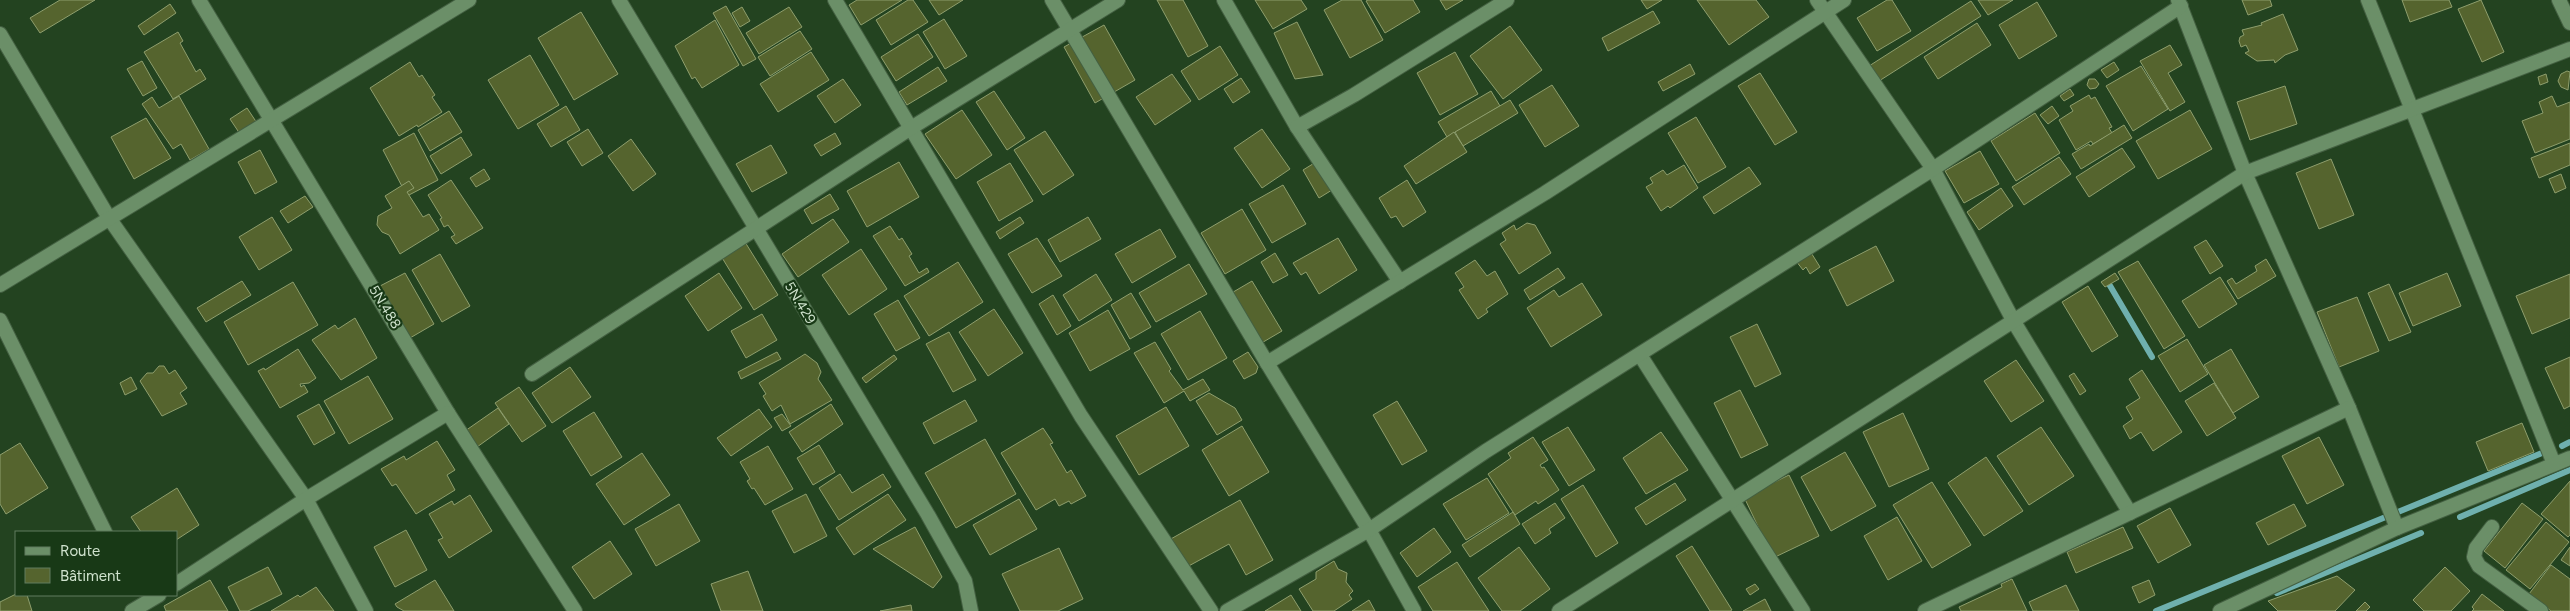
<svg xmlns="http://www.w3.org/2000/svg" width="2570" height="611" viewBox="0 0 2570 611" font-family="Figtree,sans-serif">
	<rect width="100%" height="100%" fill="#234320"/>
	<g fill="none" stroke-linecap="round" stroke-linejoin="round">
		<g stroke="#6fb0ae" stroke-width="6">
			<path d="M2109,284L2152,357"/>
			<path d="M2562,446L2570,442"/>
			<path d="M2460,517L2570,470"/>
			<path d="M2277,593L2421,533"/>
			<path d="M2156,611L2547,451"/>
		</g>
	</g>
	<g fill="#55642e" stroke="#8e9e6d">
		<path d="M60,0H95L40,33L30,18Z"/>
		<path d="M857,0H902L861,25L849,5Z"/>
		<path d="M908,0H913L928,22L891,45L876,20Z"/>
		<path d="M929,0H963L939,15Z"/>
		<path d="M1157,0H1183L1208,46L1188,57Z"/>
		<path d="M1255,0H1301L1307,9L1273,29Z"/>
		<path d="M1342,0H1361L1383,40L1350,58L1324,10Z"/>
		<path d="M1368,0H1413L1420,12L1385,33L1366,1Z"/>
		<path d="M1440,0H1463L1446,10Z"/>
		<path d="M1641,0H1662L1647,9Z"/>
		<path d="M1697,0H1756L1769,17L1729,45Z"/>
		<path d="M1887,0H1892L1911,31L1877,51L1857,18Z"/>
		<path d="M1978,0H2013L1988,15Z"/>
		<path d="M2242,0H2270L2272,6L2248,15Z"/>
		<path d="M2402,0H2449L2452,7L2410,22Z"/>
		<path d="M2481,0L2504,52L2482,62L2458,9Z"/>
		<path d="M1971,1L1981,16L1879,81L1869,66Z"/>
		<path d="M2037,2L2057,36L2019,59L1999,25Z"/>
		<path d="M170,4L176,13L144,35L138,26Z"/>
		<path d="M726,6L756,59L743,66L713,13Z"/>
		<path d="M742,7L750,21L740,27L732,13Z"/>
		<path d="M789,7L802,27L759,54L746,33Z"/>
		<path d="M1653,11L1660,23L1608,51L1602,38Z"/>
		<path d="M581,12L618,74L574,100L538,38Z"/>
		<path d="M2283,14L2298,50L2285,55L2275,63L2274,60L2257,61L2245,53L2249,51L2246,45L2241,47L2239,41L2240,37L2244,35L2242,30L2262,25L2261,23Z"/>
		<path d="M944,19L967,56L945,69L923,32Z"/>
		<path d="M715,20L739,65L702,88L695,77L692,79L675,46Z"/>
		<path d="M1297,22L1323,75L1295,79L1274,33Z"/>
		<path d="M1977,23L1991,45L1938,79L1924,57Z"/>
		<path d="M1104,25L1135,80L1095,103L1064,47Z"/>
		<path d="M1510,26L1542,70L1503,99L1470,56Z"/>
		<path d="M800,31L812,49L770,76L758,57Z"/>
		<path d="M178,32L183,41L180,43L196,72L200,69L206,79L173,99L144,52Z"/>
		<path d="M918,34L933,57L896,81L881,57Z"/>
		<path d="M2170,45L2182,65L2168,73L2185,102L2170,111L2140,61Z"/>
		<path d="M1220,46L1238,75L1199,100L1181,71Z"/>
		<path d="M811,52L829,80L778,112L760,84Z"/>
		<path d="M1455,52L1478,94L1440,115L1417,73Z"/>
		<path d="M530,55L559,105L518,129L488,80Z"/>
		<path d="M142,61L157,88L143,96L127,69Z"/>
		<path d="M410,62L419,77L422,75L435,95L432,97L442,112L418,127L417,125L399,136L370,88Z"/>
		<path d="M2114,62L2119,70L2107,78L2101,70Z"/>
		<path d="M1690,64L1695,74L1663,91L1658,82Z"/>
		<path d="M2141,66L2168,109L2133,131L2106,86Z"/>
		<path d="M938,67L947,81L907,105L899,92Z"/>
		<path d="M2567,71L2570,72L2568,90L2561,87L2558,81L2561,74Z"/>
		<path d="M1760,73L1797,132L1775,145L1738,86Z"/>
		<path d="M1172,74L1191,101L1155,125L1136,97Z"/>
		<path d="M2546,74L2548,82L2540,85L2538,77Z"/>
		<path d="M1241,78L1250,92L1233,103L1224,89Z"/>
		<path d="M843,79L861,105L835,123L817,96Z"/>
		<path d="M2089,79H2095L2099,84L2096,88L2090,89L2087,85Z"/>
		<path d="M1552,85L1579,126L1545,147L1519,105Z"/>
		<path d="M2285,86L2297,124L2250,140L2237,102Z"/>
		<path d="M2070,89L2074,95L2064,101L2060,96Z"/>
		<path d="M994,91L1025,138L1007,150L976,102Z"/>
		<path d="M1491,91L1500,106L1447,137L1438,122Z"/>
		<path d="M2089,95L2091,99L2095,97L2112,127L2109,128L2112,133L2093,144L2091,141L2076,150L2059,120L2073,111L2070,106Z"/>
		<path d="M179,96L209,149L190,160L181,144L173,149L142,104L152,97L159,108Z"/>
		<path d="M2552,96L2557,107L2570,102V139L2535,153L2522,121L2543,113L2539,102Z"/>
		<path d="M1510,100L1518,113L1463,146L1455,132Z"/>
		<path d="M566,106L580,130L551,147L537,124Z"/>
		<path d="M2052,106L2059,116L2048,124L2040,115Z"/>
		<path d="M247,108L257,123L240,134L230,119Z"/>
		<path d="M962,110L992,155L956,179L925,134Z"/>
		<path d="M2190,110L2212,149L2158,179L2136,141Z"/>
		<path d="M449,111L462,132L430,151L418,130Z"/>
		<path d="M2035,113L2060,153L2016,181L1991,141Z"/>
		<path d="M1696,117L1726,167L1698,183L1668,133Z"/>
		<path d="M146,118L171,158L134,179L111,137Z"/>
		<path d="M2124,125L2132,138L2081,169L2072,154L2089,144L2090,146Z"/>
		<path d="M588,129L603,153L582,166L567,142Z"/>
		<path d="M1262,129L1290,169L1262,188L1234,148Z"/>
		<path d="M1045,131L1074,175L1043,195L1014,150Z"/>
		<path d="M1454,132L1467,152L1416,184L1404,166Z"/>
		<path d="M414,133L438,180L407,196L383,150Z"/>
		<path d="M835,133L841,144L821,156L814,145Z"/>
		<path d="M461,137L472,155L441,174L430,156Z"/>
		<path d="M631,139L656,174L633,191L608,156Z"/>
		<path d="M2570,143V165L2539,178L2531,158Z"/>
		<path d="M771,145L787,173L752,192L736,164Z"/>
		<path d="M2122,148L2135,167L2089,197L2076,177Z"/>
		<path d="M260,150L277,182L255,194L238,162Z"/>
		<path d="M1980,151L1999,184L1964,203L1945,171Z"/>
		<path d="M2059,157L2071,174L2024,205L2012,187Z"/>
		<path d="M2331,159L2354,215L2319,229L2296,173Z"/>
		<path d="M899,162L919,197L867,227L847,191Z"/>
		<path d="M1316,162L1332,190L1319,198L1303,170Z"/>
		<path d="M1010,163L1033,201L999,221L977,182Z"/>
		<path d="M1684,165L1698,188L1670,208L1668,206L1661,211L1646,187L1653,183L1650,178L1663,170L1667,175Z"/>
		<path d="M1749,167L1761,184L1714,214L1703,197Z"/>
		<path d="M484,169L490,179L476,187L470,178Z"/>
		<path d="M2561,174L2566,188L2555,193L2549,179Z"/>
		<path d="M451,180L483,228L456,244L451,237L455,235L448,225L444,227L440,219L442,218L428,195Z"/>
		<path d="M1407,180L1426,212L1403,227L1396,216L1391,218L1379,198Z"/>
		<path d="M409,181L414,188L407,192L423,217L429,214L439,230L400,254L389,235L382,232L377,225L378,216L392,208L385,196Z"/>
		<path d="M1283,185L1306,224L1272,243L1249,204Z"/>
		<path d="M2001,188L2013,206L1979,230L1967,212Z"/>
		<path d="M830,194L839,209L812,224L804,210Z"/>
		<path d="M305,196L313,207L288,223L280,211Z"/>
		<path d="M1242,209L1266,250L1225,274L1201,233Z"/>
		<path d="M272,217L292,250L259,270L239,237Z"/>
		<path d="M1020,217L1024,223L1000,239L996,232Z"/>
		<path d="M1088,217L1101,239L1060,262L1048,240Z"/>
		<path d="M833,219L849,242L798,277L782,254Z"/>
		<path d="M1527,223L1535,225L1551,253L1519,274L1500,244L1506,240L1502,233L1514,225L1516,230Z"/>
		<path d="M890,226L899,240L902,238L912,254L909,256L919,273L927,268L929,272L905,286L873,236Z"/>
		<path d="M1160,229L1176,257L1132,283L1115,254Z"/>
		<path d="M1037,238L1062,276L1032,293L1008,254Z"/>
		<path d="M1338,238L1357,270L1319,294L1306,272L1301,275L1293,263Z"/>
		<path d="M2206,240L2223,266L2210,274L2194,247Z"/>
		<path d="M745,242L778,295L754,310L721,256Z"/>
		<path d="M1876,246L1894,281L1847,306L1829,270Z"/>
		<path d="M861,249L887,289L849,315L822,275Z"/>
		<path d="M1810,251L1820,267L1810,274L1806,267L1803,270L1796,261Z"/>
		<path d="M1275,253L1288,275L1273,283L1261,262Z"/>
		<path d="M440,254L470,306L442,322L412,270Z"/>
		<path d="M2266,259L2276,276L2238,299L2227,281L2232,278L2236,284L2257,271L2255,266Z"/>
		<path d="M1475,260L1487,276L1495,271L1508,294L1486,309L1488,312L1478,319L1459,290L1464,287L1455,273Z"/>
		<path d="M2138,261L2185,336L2164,349L2118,272Z"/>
		<path d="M958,262L983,302L929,336L904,296Z"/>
		<path d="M1189,264L1207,294L1156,322L1139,293Z"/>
		<path d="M1558,268L1565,278L1530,300L1524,290Z"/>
		<path d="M405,273L434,324L410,338L380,286Z"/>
		<path d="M719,273L742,308L708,331L685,296Z"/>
		<path d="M2115,273L2119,279L2105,287L2101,282Z"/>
		<path d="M2447,273L2461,306L2413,326L2399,293Z"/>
		<path d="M1096,274L1112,300L1079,321L1063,295Z"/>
		<path d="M2570,274V318L2532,334L2516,296Z"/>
		<path d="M2220,277L2237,304L2199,328L2182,301Z"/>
		<path d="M242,281L251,295L206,322L197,308Z"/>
		<path d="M1252,281L1282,331L1253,348L1223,298Z"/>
		<path d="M293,282L318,325L248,365L224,322Z"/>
		<path d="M1582,283L1602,315L1551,347L1527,308L1554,290L1559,297Z"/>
		<path d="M2389,284L2411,332L2389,341L2368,293Z"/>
		<path d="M2088,286L2118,336L2092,352L2062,302Z"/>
		<path d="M1131,293L1151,327L1130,339L1111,305Z"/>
		<path d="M1053,295L1071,326L1057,335L1039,304Z"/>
		<path d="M2357,297L2379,351L2339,367L2317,312Z"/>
		<path d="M898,300L920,338L896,351L874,314Z"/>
		<path d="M994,309L1023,353L988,376L959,332Z"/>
		<path d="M1108,310L1130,349L1090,371L1069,333Z"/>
		<path d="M1200,311L1227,358L1188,380L1161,334Z"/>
		<path d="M762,314L777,340L746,358L731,331Z"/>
		<path d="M355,318L377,358L341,380L312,340L335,325L338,329Z"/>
		<path d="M1757,324L1781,374L1755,387L1730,337Z"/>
		<path d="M949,332L976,380L953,392L926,344Z"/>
		<path d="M2187,339L2208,374L2180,392L2158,356Z"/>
		<path d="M1155,342L1171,369L1169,371L1183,390L1203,379L1210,390L1190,401L1184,391L1164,403L1134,353Z"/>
		<path d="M298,349L316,378L309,383L300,384L301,387L304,385L308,392L280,408L258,371L264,368L265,370Z"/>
		<path d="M2231,349L2259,397L2233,413L2204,365Z"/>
		<path d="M777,352L781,359L741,379L738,372Z"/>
		<path d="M1248,352L1258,367L1256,373L1244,379L1233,361Z"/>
		<path d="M805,354L817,363L821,372L818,379L832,400L790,424L781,405L772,411L763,396L766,394L759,383Z"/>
		<path d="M894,355L897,359L866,383L862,378Z"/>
		<path d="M2570,357V406L2564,409L2545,368Z"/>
		<path d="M2016,360L2044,401L2011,422L1984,381Z"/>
		<path d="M159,366H164L169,374L175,370L187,388L180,393L187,404L162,416L140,381L147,373H153Z"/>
		<path d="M570,367L591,397L552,423L532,393Z"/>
		<path d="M2142,370L2182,432L2153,451L2141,432L2130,439L2123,426L2133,419L2126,407L2140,398L2129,379Z"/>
		<path d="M2074,373L2086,391L2080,395L2069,376Z"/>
		<path d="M368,376L393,419L349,444L324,401Z"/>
		<path d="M131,377L137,389L125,395L120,383Z"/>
		<path d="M2214,383L2236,418L2207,436L2185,401Z"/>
		<path d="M519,387L546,426L522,442L495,403Z"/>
		<path d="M1740,390L1768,445L1741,458L1714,403Z"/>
		<path d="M1209,393L1235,408L1242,420L1217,435L1196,401Z"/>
		<path d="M965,400L977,421L934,444L923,423Z"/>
		<path d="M1397,401L1427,451L1402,465L1373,415Z"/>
		<path d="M319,404L335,433L314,445L297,416Z"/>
		<path d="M831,404L843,424L802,452L789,432Z"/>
		<path d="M1166,407L1189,446L1139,475L1116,436Z"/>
		<path d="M498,408L509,424L477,447L465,431Z"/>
		<path d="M759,409L772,427L731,456L717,438Z"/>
		<path d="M594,412L622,457L591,476L563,431Z"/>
		<path d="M1903,413L1929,469L1889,487L1863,432Z"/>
		<path d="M782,414L791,426L782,431L774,418Z"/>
		<path d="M2522,423L2534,452L2488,471L2476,442Z"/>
		<path d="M1242,426L1269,472L1229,496L1202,450Z"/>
		<path d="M1568,427L1595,470L1569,486L1542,442Z"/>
		<path d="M2041,427L2074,476L2029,505L1997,456Z"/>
		<path d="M1043,428L1053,443L1050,444L1067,473L1071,470L1086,496L1071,504L1069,501L1059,506L1055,499L1036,510L1001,453Z"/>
		<path d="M1661,432L1688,470L1646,494L1623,458Z"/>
		<path d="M1533,437L1548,460L1540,465L1542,468L1544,467L1559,490L1538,504L1536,501L1515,515L1488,474L1511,458L1508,453Z"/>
		<path d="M2319,437L2344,485L2307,504L2282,456Z"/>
		<path d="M985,439L1016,494L956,528L925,473Z"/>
		<path d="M437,441L455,470L447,475L455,490L416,514L396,484L392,486L381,469L404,456L406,460Z"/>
		<path d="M20,443L48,488L6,514L0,504V455Z"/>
		<path d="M819,445L835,472L813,485L797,458Z"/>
		<path d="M768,446L793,489L765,505L754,488L752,489L747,481L750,479L740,462Z"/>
		<path d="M1845,452L1876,506L1831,531L1801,477Z"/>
		<path d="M642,453L670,495L624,525L596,484Z"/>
		<path d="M1986,457L2023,511L1984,536L1948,483Z"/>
		<path d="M840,474L852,493L883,474L891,487L839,520L819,488Z"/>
		<path d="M1789,475L1819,536L1773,558L1744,497Z"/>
		<path d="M1487,478L1509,513L1466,540L1443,504Z"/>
		<path d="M2570,481V535L2568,537L2541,514Z"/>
		<path d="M1932,482L1971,545L1932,568L1893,505Z"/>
		<path d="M1675,483L1686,500L1646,525L1635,508Z"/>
		<path d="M1583,485L1618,543L1596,557L1561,499Z"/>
		<path d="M177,488L199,525L176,540V532H141L131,517Z"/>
		<path d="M806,494L827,536L794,553L772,511Z"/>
		<path d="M888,494L906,520L854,555L836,528Z"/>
		<path d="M470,495L492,531L449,558L438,540L443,538L429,514L452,501L454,505Z"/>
		<path d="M1019,499L1037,529L990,555L973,525Z"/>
		<path d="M1240,500L1273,560L1246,575L1229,544L1185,568L1169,540Z"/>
		<path d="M1555,503L1565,518L1549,529L1551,533L1535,544L1522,524Z"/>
		<path d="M2522,503L2543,519L2505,568L2484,551Z"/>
		<path d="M679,504L700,541L656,566L635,529Z"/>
		<path d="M2294,504L2306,526L2268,545L2256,523Z"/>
		<path d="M2170,508L2191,545L2158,563L2137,526Z"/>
		<path d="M1513,512L1520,524L1470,557L1462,545Z"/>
		<path d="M1897,517L1922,561L1888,580L1864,536Z"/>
		<path d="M2546,522L2569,542L2530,589L2506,570Z"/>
		<path d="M915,527L942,577L933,588L873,549Z"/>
		<path d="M2123,527L2133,548L2076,573L2067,552Z"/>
		<path d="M1434,528L1451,552L1417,577L1400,553Z"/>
		<path d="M406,530L427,570L395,587L374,547Z"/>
		<path d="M610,541L632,574L594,599L572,567Z"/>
		<path d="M1692,546L1732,610L1730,611H1710L1676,556Z"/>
		<path d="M1519,547L1550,589L1520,611H1502L1478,578Z"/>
		<path d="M2570,547V566L2561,560Z"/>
		<path d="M1059,548L1083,599L1058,611H1020L1002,574Z"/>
		<path d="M1334,561L1338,569L1347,573L1346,582L1353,591L1349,595L1352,599L1334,611H1313L1299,589L1316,579V572Z"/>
		<path d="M1457,562L1489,611H1433L1418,587Z"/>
		<path d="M2551,565L2570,579V611H2551L2529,594Z"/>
		<path d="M268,567L282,594L248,611H240L228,587Z"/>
		<path d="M2445,567L2470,591L2451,611H2424L2413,600Z"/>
		<path d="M748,571L763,611H721L711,584Z"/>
		<path d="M2337,576L2355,590L2335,611H2278L2268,601Z"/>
		<path d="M2012,579L2027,611H1961L1959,607L2002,587L2001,584Z"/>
		<path d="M210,580L228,611H166L164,606Z"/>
		<path d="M435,580L454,611H404L397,607L395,604Z"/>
		<path d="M2149,580L2155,595L2139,603L2132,587Z"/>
		<path d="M1755,584L1759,589L1750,595L1746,589Z"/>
		<path d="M2066,585L2079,611H2033L2029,602Z"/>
		<path d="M316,587L334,611H271L298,595L300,597Z"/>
		<path d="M16,594L27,595L32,611H0V602Z"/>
		<path d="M2482,594L2504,611H2472L2474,609L2472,607Z"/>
		<path d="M1291,595L1301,611H1265Z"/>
		<path d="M1765,599L1771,611H1743Z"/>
		<path d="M1369,600L1375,611H1352Z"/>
		<path d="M2365,602L2370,607L2366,611H2356Z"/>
		<path d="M911,605L912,611H880Z"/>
	</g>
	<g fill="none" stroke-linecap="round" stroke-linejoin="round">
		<g stroke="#446042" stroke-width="16">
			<g id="minor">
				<path d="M199,0L448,413L575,611"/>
				<path d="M619,0L928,515L965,581L971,611"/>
				<path d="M835,0L1081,416L1211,611"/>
				<path d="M1052,0L1267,363L1369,530L1414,611"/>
				<path d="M1224,0L1297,127L1400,282"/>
				<path d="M1817,0L1933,169L2014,322L2130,513"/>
				<path d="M2178,0L2245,173L2349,408L2397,528"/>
				<path d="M2368,0L2554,464"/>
				<path d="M2559,0L2570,23"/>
				<path d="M0,34L109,218L306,499L366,611"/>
				<path d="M1297,127L1354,95L1507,0"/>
				<path d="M0,285L469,0"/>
				<path d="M0,320L105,532"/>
				<path d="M1640,355L1803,611"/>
				<path d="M1267,363L1545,193L1844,0"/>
				<path d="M532,374L911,128L1118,0"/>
				<path d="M2492,527L2476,548L2474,557L2479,566L2541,611"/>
				<path d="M176,584L306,499L448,413"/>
				<path d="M132,611L159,595"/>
				<path d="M1227,611L1369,530L1486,451L1933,169L2181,6"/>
				<path d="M1559,611L2245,173L2570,49"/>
				<path d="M1925,611L2349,408"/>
				<path d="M2220,611L2397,528L2570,458"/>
			</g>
		</g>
		<use href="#minor" stroke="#6b8f68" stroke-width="14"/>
	</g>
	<g text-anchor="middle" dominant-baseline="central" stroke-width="4.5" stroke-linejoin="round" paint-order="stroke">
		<g font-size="14" fill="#cfe2cd" stroke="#183916">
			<text transform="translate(800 303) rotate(59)">5N.429</text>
			<text transform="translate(385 307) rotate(59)">5N.488</text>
		</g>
	</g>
	<rect x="15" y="531" width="162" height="65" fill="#183916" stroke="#617d5f"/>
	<rect x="25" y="547" width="25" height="8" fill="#6b8f68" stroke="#617d5f"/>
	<text x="60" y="556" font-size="15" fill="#cfe2cd">Route</text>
	<rect x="25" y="568" width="25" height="15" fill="#55642e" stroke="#617d5f"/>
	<text x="60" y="581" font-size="15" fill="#cfe2cd">Bâtiment</text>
</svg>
